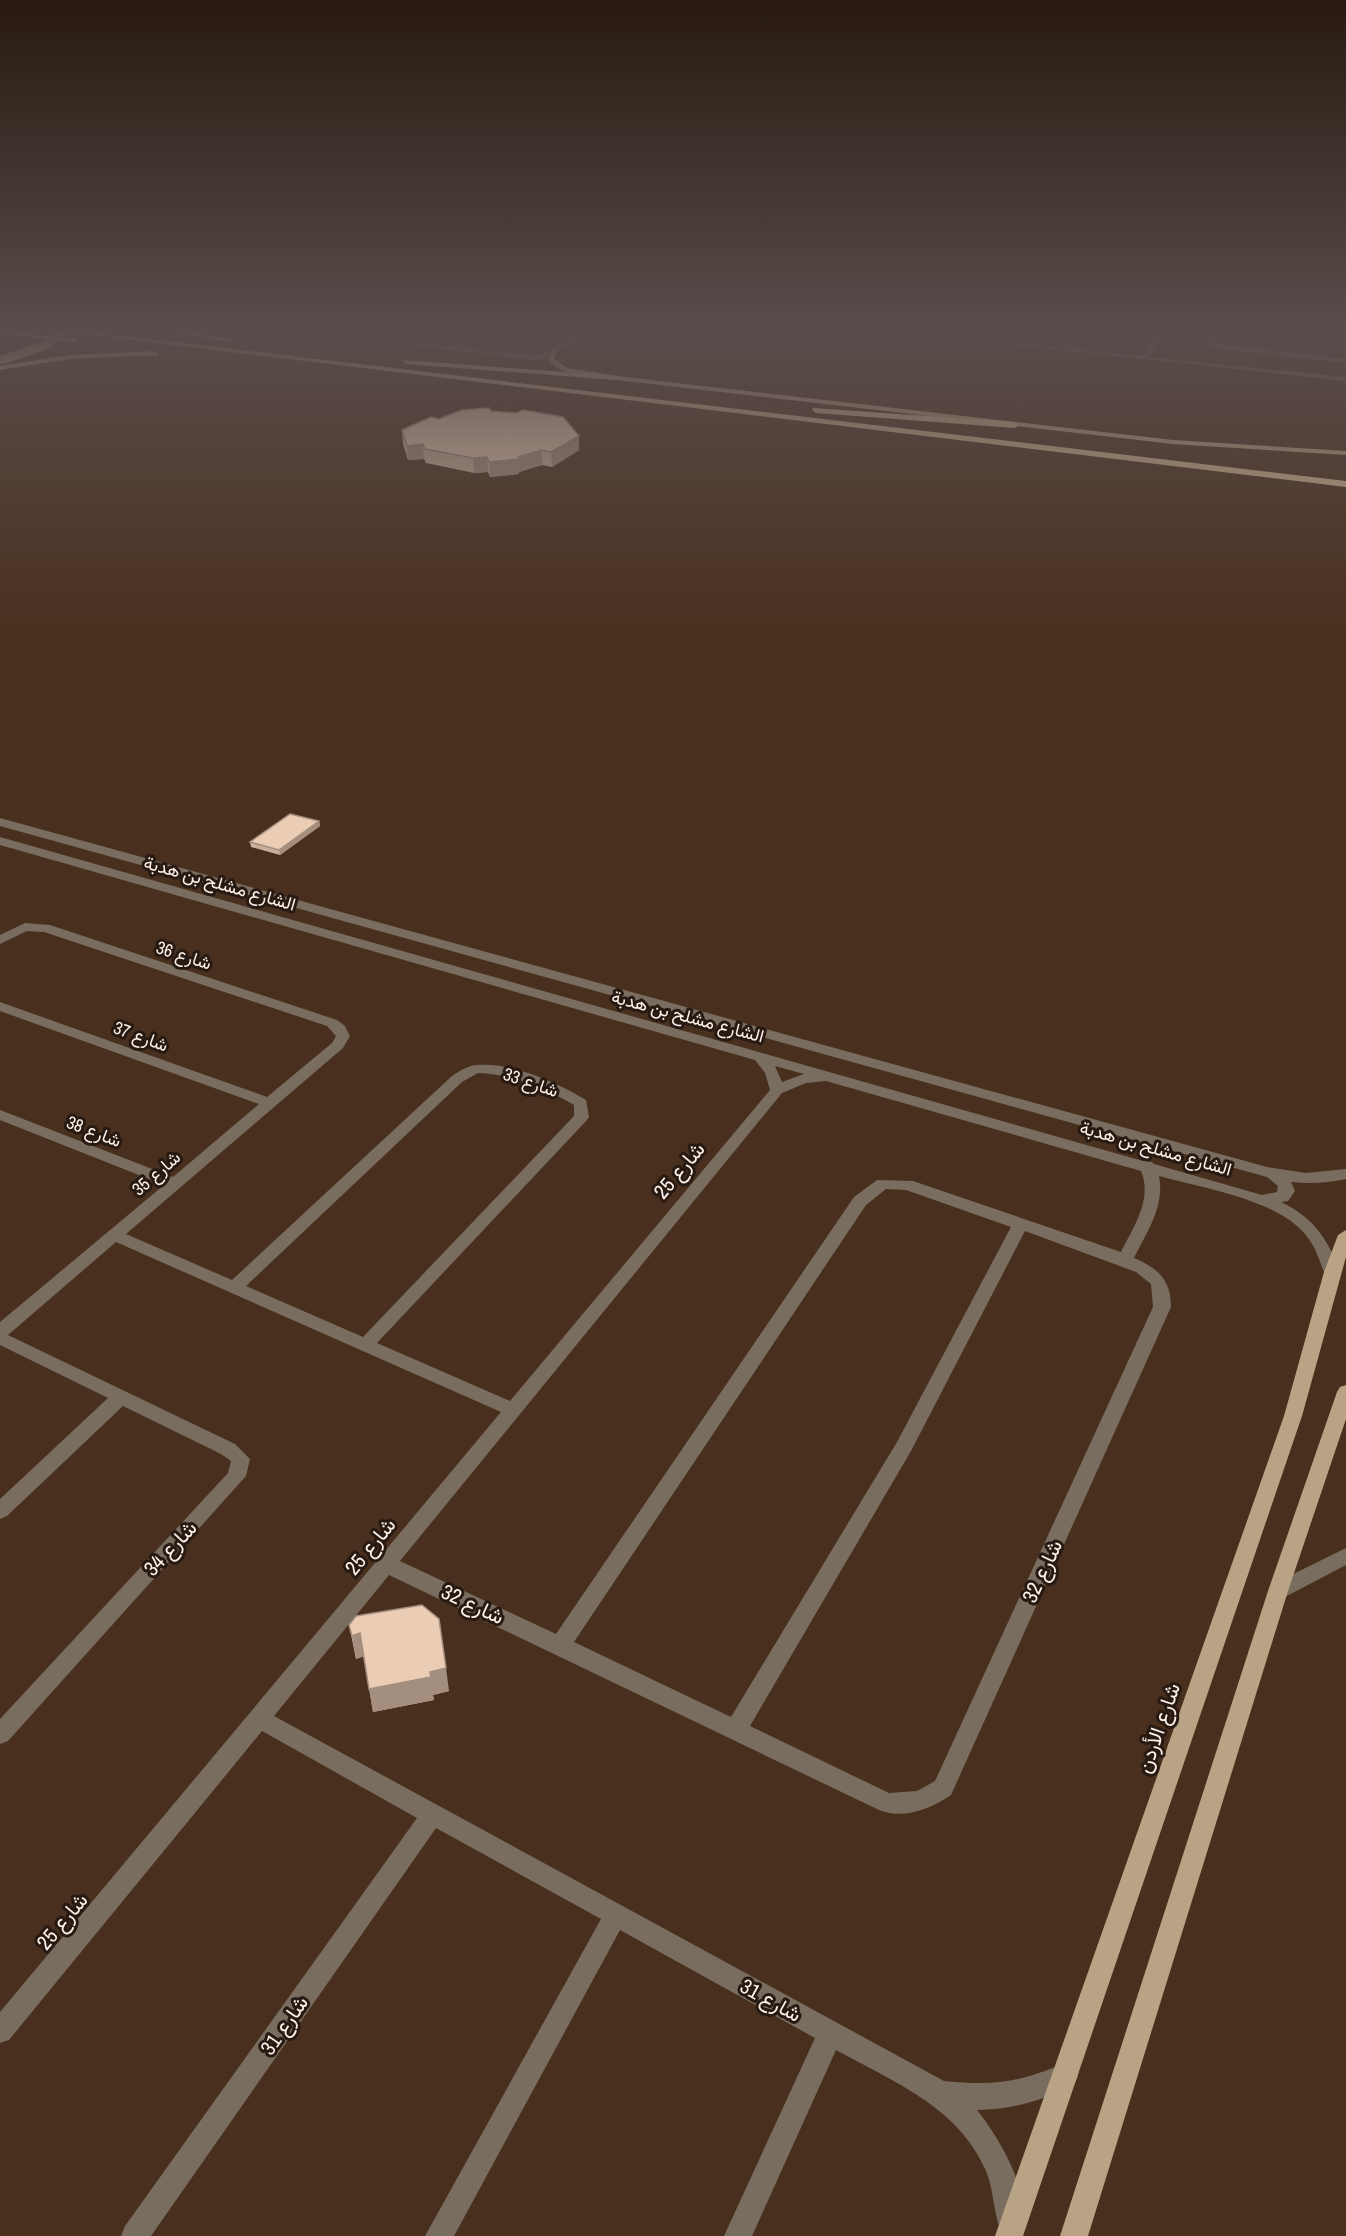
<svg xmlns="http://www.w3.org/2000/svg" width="1346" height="2236" viewBox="0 0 1346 2236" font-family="'Archivo Narrow',Vazirmatn,sans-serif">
	<rect width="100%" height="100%" fill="#492f1d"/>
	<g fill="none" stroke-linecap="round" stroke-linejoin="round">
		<g fill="#786d5e" fill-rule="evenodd">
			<path d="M296,331H315L535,356L541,355L584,331H591L545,358L535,360Z"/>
			<path d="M882,331H903L1143,356L1160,331H1166L1149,357L1346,377V381Z"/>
			<path d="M1048,331H1070L1104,336L1101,338Z"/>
			<path d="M1215,331H1221L1214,343L1216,344L1346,359V363L1214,348L1207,344Z"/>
			<path d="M1294,331L1346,334V338L1297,333Z"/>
			<path d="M0,818L1267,1167L1306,1173L1346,1169V1179C1328,1183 1310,1184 1291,1182L1295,1191L1288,1201L1281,1202C1313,1217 1328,1239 1340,1272L1338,1276H1326L1324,1272C1319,1260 1316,1248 1308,1238C1281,1200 1203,1188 1159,1176C1165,1206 1147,1232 1134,1258C1158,1268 1171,1280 1171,1307L951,1795C930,1809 904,1820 879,1810L389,1575L274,1716L944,2081C995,2086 1017,2083 1065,2063L1074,2067L1078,2076L1074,2085C1043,2100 1012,2110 977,2110C998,2136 1034,2195 1020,2229L1010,2233L1000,2229C993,2210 994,2190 986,2171C959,2107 892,2081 836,2050L752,2236H724L815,2038L620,1930L454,2236H425L601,1919L436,1828L151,2236H121L125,2226L417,1818L262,1731L9,2040L0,2043V2012L501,1412L116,1242L8,1335L235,1444L250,1459L246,1476L8,1741L0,1744V1719L228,1473L231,1461L221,1454L123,1406L7,1516L0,1519V1499L108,1398L0,1345V1322L164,1185L0,1120V1110L173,1177L259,1104L0,1011V1002L267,1097L332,1043L336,1036L327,1026L44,932L27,931L0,944V935L25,923L50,925L337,1020L345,1026L350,1036L343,1048L126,1234L232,1280L452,1076C460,1071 468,1065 478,1065C511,1062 559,1083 586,1100L589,1117L587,1120L377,1343L510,1401L770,1090L765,1073L755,1060L0,845V837L1143,1161L1152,1162L1154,1164L1262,1195L1277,1192L1278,1186L1267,1177L0,826ZM775,1066L804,1074L782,1082ZM478,1073C511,1074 546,1088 574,1105V1116L363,1337L246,1286L462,1082ZM826,1081L1141,1171C1153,1199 1133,1228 1121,1252L913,1181L877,1180L854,1197L556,1634L400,1561L782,1093L806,1083ZM886,1189L906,1190L1011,1227L897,1442L731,1717L574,1642L866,1205ZM1025,1231L1136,1272L1151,1284L1153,1307L935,1781L917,1791L889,1793L750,1726L911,1451Z"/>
			<path d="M1346,1548V1565L1285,1597L1278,1599L1271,1597L1268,1591L1271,1585Z"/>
		</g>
		<g fill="#b9a385" fill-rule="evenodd">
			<path d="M554,349L557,351L554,359L568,368L617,376L1173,440L1346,451V455L1173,444L617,380C595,377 562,378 548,359Z"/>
			<path d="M1346,1230V1257L1302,1416L1023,2236H995L1284,1416L1324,1272L1338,1235Z"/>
			<path d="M1346,1385V1419L1288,1591L1088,2236H1060L1268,1591L1337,1392L1340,1387Z"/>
		</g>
		<g fill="#d3b893" fill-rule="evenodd">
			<path d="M0,331L73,338L77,340L73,342L0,334Z"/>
			<path d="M58,331H81L1346,481V487Z"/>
			<path d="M163,331H183L236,340L232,342Z"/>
			<path d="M156,351L159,355L69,359L0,370V366L69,355Z"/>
			<path d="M403,360L617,376L621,378L617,380L406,364Z"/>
			<path d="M813,408L1015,422L1019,425L1015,428L816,413L812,410Z"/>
		</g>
		<path stroke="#d3b893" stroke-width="9" d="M2,360L44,346L63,331"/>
	</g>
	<g fill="#caaf9b">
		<path d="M491,411L579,450L552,467L542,465L519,472V474L490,477L488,472L474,473L426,463L424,459L408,460L403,444L402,430L439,419Z"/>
		<path d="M319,821L320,826L280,855L251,847L250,842Z"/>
		<path d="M349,1625L449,1691L433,1695L434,1700L373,1712L364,1656L356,1659Z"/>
	</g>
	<g fill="#a48f7e">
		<path d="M579,436V450L552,467L551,452Z"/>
		<path d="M423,444L424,459L408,460L407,446Z"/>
		<path d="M542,450V465L519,472V474L490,477L489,462Z"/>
		<path d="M487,457L488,472L474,473L473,458Z"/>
		<path d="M319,821L320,826L280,855L279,850Z"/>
		<path d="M360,1633L364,1656L356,1659L352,1636Z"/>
		<path d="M446,1668L449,1691L433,1695L434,1700L373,1712L369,1689Z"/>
	</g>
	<g fill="#ebccb4" stroke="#a48f7e" stroke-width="1.5">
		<path d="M489,408L491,411L516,413L523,410L563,417L579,436L551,452L542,450L518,457L519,459L489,462L487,457L473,458L425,449L423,444L407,446L402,430L431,417L439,419L462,410Z"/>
		<path d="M290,814L319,821L279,850L250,842Z"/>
		<path d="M422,1605L439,1619L446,1668L430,1672L431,1677L369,1689L360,1633L352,1636L349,1625L356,1616Z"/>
	</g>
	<linearGradient id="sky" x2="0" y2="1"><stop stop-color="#281a10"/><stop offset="0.51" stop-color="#594d4c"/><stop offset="1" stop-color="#594d4c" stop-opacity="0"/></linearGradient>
	<rect width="1346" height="644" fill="url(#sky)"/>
	<g text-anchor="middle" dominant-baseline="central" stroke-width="6" stroke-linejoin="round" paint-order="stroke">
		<g font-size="18" fill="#fff0e8" stroke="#261a13">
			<text transform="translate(220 883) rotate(16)">الشارع مشلح بن هدبة</text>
			<text transform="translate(184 955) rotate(18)">شارع 36</text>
			<text transform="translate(688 1016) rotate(15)">الشارع مشلح بن هدبة</text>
			<text transform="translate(141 1036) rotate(20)">شارع 37</text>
			<text transform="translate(531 1082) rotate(19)">شارع 33</text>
			<text transform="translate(94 1131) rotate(21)">شارع 38</text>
			<text transform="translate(1156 1148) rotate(16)">الشارع مشلح بن هدبة</text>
			<text transform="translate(156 1173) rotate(-41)">شارع 35</text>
		</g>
		<g font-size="21" fill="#fff0e8" stroke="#261a13">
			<text transform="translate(679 1170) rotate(-50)">شارع 25</text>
			<text transform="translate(370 1546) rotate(-51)">شارع 25</text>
			<text transform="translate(170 1548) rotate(-47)">شارع 34</text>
			<text transform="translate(1042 1571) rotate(-65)">شارع 32</text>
			<text transform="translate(473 1604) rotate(25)">شارع 32</text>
			<text transform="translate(1158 1728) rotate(-71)">شارع الأردن</text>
			<text transform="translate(62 1921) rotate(-50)">شارع 25</text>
			<text transform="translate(771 2000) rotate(29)">شارع 31</text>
			<text transform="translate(284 2025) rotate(-55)">شارع 31</text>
		</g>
	</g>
</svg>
